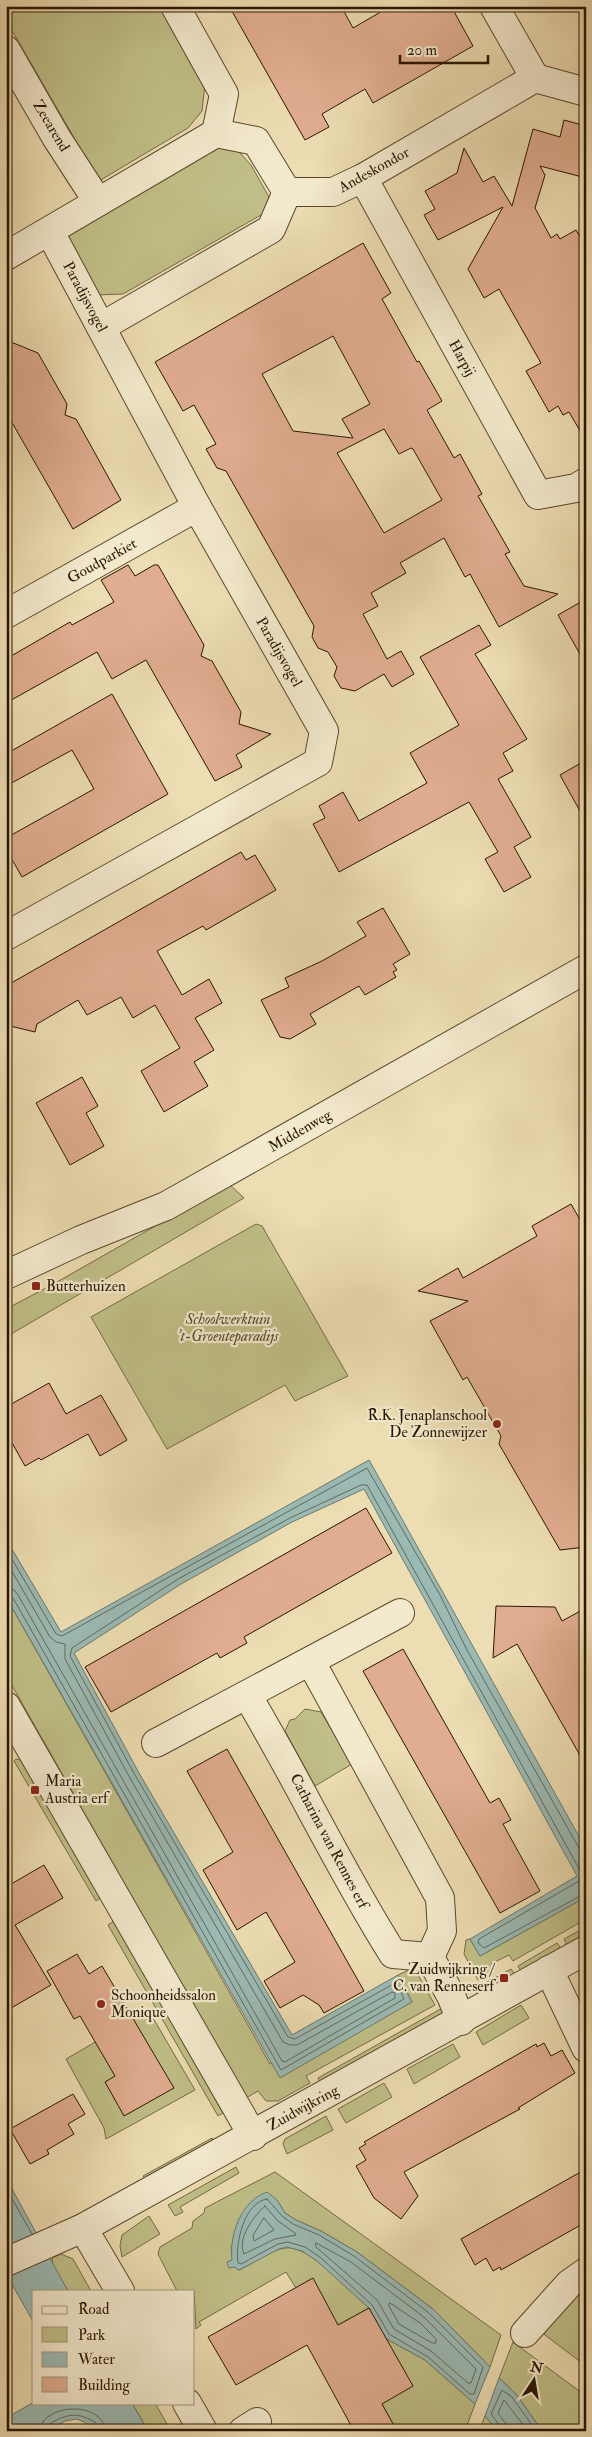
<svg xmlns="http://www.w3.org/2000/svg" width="592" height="2437" viewBox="0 0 592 2437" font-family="'IM FELL Double Pica',serif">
	<rect width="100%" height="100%" fill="#edddb2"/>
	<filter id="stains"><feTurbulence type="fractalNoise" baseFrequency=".004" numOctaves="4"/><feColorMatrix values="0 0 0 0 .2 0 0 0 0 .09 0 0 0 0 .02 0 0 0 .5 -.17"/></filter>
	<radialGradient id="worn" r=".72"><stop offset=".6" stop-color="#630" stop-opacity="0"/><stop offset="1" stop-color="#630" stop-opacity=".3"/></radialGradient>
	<g fill="#c0bf87" stroke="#746a44">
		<path d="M6,6H162L205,84L202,111L188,128L99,181L6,20Z"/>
		<path d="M217,147L239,152L251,165L269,197L268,211L123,294L95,295L68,256L69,235Z"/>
		<path d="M229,1184L244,1198L6,1337V1309L50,1286Z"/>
		<path d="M256,1224L262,1226L348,1376L295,1401L285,1385L167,1449L91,1317Z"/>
		<path d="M6,1597L270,2064L412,2002L398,1975L409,1970L418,1975L435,2005L306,2076L310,2083L278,2101H266L258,2091L246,2098L6,1675Z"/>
		<path d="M305,1709L321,1712L352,1764L315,1786L285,1731L290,1720L295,1719Z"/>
		<path d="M16,1759L25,1761L102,1897L96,1901L14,1761Z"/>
		<path d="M586,1897V1919L513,1961L509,1955L491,1964L494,1970L478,1980L464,1954L466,1940L470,1939L480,1956Z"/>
		<path d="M114,1921L223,2113L218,2116L108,1925Z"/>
		<path d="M586,1927V1938L568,1948L564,1939Z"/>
		<path d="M557,1943L562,1950L522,1973L518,1966Z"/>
		<path d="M511,1969L517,1977L481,1994L471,1991Z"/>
		<path d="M521,2005L529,2018L483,2045L476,2032Z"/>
		<path d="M446,2006L445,2014L322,2086L318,2078Z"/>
		<path d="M149,2011L195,2090L106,2139L104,2128L66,2059Z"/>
		<path d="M453,2044L460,2057L414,2084L407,2069Z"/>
		<path d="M384,2083L392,2097L346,2123L338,2109Z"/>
		<path d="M326,2116L333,2130L287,2154L283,2144L285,2139Z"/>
		<path d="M212,2138L217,2147L149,2185L143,2176Z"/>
		<path d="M236,2167L239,2173L180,2207L183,2212L175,2216L168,2205Z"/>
		<path d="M275,2172L501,2335L490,2367L433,2309L357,2252L321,2231L296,2220L285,2213L277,2200L231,2247L234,2267L239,2270C253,2264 269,2250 285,2248C309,2244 351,2292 369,2308L338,2325L296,2288L286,2272L199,2322L201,2325L196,2329L194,2291H177L158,2254L160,2247L192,2228L193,2221L204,2213L205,2208Z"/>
		<path d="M149,2216L160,2234L122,2257L120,2246L122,2235Z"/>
		<path d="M61,2254L73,2259L91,2291H68L53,2266L52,2258Z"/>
		<path d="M586,2286V2366L541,2332Z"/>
		<path d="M385,2338L425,2360L475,2404L465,2431H397L382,2404Z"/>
		<path d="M513,2342L586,2396V2431H542L516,2394L499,2378Z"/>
		<path d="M132,2403H155L171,2431H148Z"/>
		<path d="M485,2416L498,2431H479Z"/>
	</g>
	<g fill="#9bbab4" stroke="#6d786c">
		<path d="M369,1460L586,1849V1897L480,1956L470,1939L577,1876L364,1489L292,1522L181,1584L74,1653L139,1773L292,2035L398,1975L412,2002L280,2078L6,1597V1539L61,1632Z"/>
		<path d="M6,2178L68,2291H34V2323L6,2274Z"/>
		<path d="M267,2192L277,2200L285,2213L296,2220L321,2231L357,2252L433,2309L490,2367L475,2404L425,2360L385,2338L369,2308L317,2261L302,2251L287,2247L279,2249L239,2270L234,2267L229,2268L227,2262L232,2260C229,2235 241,2201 267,2192Z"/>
		<path d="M499,2378L516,2394L542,2431H498L485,2416Z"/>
		<path d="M34,2402L132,2403L148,2431H96L84,2422L77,2419L65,2421L47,2431H6V2418Z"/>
	</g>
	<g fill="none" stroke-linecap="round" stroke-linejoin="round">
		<g stroke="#62685a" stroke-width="1">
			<path d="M6,1549L56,1634L62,1636L367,1468L440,1595L467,1650L579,1848L586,1851"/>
			<path d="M6,1561L50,1637L56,1642L65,1644V1659L130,1778L283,2042L290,2045H297L392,1992L395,1993V1998L285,2062L282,2061L18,1595L14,1590L6,1589"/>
			<path d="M6,1595L13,1598L281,2070L404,1999L397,1984L395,1983L295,2039L288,2037L135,1775L70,1656L72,1648L178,1579L290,1518L361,1485H367L582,1874L579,1881L479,1939L478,1943L484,1948L586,1893"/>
			<path d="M6,2188L32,2234"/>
			<path d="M267,2199L282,2216L293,2224L319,2235L354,2256L429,2313L483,2367L474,2394H470L428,2357L389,2334L372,2305L320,2257L305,2247L288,2242L278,2244L241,2264L238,2263C235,2244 244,2202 267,2199Z"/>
			<path d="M265,2206L278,2221L295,2233L296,2235L275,2239L244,2254C237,2238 253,2217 265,2206Z"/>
			<path d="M264,2218L274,2230L254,2241L253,2236Z"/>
			<path d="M316,2243L351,2262L425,2318L476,2369L471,2383H468L431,2351L394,2329L377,2300L316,2247Z"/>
			<path d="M390,2303L420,2323L436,2339V2343H432L399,2324L389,2306Z"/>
			<path d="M40,2431C41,2403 104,2400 105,2431"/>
			<path d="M46,2431L48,2425C65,2414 78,2411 96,2423L99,2431"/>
			<path d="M501,2431L500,2426L491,2414L502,2390L512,2397L536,2431"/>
			<path d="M508,2431L506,2424L498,2413L504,2400L528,2431"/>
		</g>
	</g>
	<g fill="#e0ad90" stroke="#291601" fill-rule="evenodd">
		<path d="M229,6H341L353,28L391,6H451L473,46L373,103L365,89L322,114L329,127L305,140Z"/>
		<path d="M564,120L586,126V178L540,166L545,175L535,208L551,238L557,234L560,239L576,230L586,247V441L569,412L563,415L558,406L549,412L526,371L541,363L499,289L484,298L468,269L503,207L438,240L424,215L435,209L425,191L457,173L464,148L483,182L494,176L512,206L533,129L560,137Z"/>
		<path d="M363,243L391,293L382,299L417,362L419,361L442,401L427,410L454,458L460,454L482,494L478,496L510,552L505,554L524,586L558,594L499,627L470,574L465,577L444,538L400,563L406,573L371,593L378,606L363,614L387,659L401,651L414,674L392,687L384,674L355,691L341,688L334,676L337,667L328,652L318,648L312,637L314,626L289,582L226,471L217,468L206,449L216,444L194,405L183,411L155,362ZM333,336L370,404L342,419L353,438L293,431L262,374ZM384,429L399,454L411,448L413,449L442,500L384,533L337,453Z"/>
		<path d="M6,340L38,353L67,404L65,415L76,419L121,500L73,529L6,412Z"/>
		<path d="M128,565L135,576L154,565H158L204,645L201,656L212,661L241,712L239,724L271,734L236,755L242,767L215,781L146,660L112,679L97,652L6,703V659L70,622L72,625L114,602L101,580Z"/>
		<path d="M586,599V665L558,615Z"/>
		<path d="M479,625L491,645L475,654L527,739L503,753L513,771L498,779L531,837L514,847L531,877L504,892L485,859L498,852L469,802L339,872L313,824L325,818L319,806L343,792L359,821L427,783L410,753L459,725L420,657Z"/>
		<path d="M112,694L168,794L22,877L6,849V838L94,789L72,750L6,786V754Z"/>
		<path d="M586,760V822L560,775Z"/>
		<path d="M241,852L246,860L255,855L276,890L206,930L203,926L157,951L182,995L209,979L222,1003L195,1018L214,1050L194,1062L208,1086L164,1112L141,1071L180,1048L155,1005L133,1018L121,997L87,1015L78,1000L37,1024L35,1032L6,1025V986Z"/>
		<path d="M383,908L410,954L393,964L397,970L393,972L396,977L365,995L359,986L310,1014L316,1024L290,1039L280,1037L261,1000L289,987L285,978L322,961L366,936L357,922Z"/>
		<path d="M82,1077L98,1106L86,1113L104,1146L70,1165L36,1103Z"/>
		<path d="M571,1204L586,1230V1547L560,1550L499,1444L501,1436L467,1377L463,1380L430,1321L468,1301L418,1291L458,1268L463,1278L537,1236L532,1226Z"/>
		<path d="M49,1383L66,1414L101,1395L127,1440L100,1456L88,1434L41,1460L39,1458L25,1466L6,1432V1407Z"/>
		<path d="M366,1508L392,1553L244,1637L247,1643L220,1658L217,1653L111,1712L85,1667Z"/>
		<path d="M496,1606L555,1607L562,1621L586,1608V1766L517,1644L493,1658Z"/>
		<path d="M403,1649L490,1803L499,1798L511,1820L503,1824L540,1891L500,1913L363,1671Z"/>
		<path d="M227,1749L364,1991L324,2013L319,2005L303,1995L280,2008L264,1981L295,1962L266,1912L237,1930L203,1870L233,1852L187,1771Z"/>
		<path d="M44,1865L63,1898L15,1925L51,1985L6,2011V1887Z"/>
		<path d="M77,1954L89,1974L102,1966L174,2088L124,2116L105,2082L115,2076L80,2016L74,2019L47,1971Z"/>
		<path d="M544,2043L551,2056L562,2050L575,2073L518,2108L520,2109L404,2172L418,2196L401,2219L374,2198L356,2166L366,2160L359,2148L366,2144L364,2142L536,2044L537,2047Z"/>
		<path d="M73,2094L85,2114L68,2124L74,2134L47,2150L49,2154L30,2164L10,2129Z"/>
		<path d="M586,2169V2222L501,2270L500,2267L493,2271L486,2258L475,2265L461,2239Z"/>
		<path d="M313,2278L338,2325L369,2308L413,2386L382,2404L397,2431H354L307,2345L236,2385L208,2337Z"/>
	</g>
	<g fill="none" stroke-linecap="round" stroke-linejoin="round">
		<g stroke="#5a482d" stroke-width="30">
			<g id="minor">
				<path d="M494,6L535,78"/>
				<path d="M6,50L56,137L98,202"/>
				<path d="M216,133L256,141L287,192"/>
				<path d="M363,178L538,495L576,488L586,482"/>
				<path d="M6,256L216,133L224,94L175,6"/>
				<path d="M101,327L271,229L287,192H333L363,178L535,78L586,92"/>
				<path d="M6,614L197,507"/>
				<path d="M6,936L318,762L324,731L197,507L50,232"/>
				<path d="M6,1275L81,1240L166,1206L586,969"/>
				<path d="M311,1662L440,1898L442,1931L430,1957"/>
				<path d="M247,1695C298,1780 340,1870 393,1954L430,1957"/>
				<path d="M6,1706L253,2136"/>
				<path d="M156,1743L400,1613"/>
				<path d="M430,1957L452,1998L461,2021"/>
				<path d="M549,1970L586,2048"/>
				<path d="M83,2228L120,2291"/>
				<path d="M6,2262L83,2228L586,1950"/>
				<path d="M525,2333L569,2284L586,2272"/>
				<path d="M187,2403L203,2431"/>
				<path d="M243,2431L257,2422"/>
			</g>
		</g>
		<use href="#minor" stroke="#f3e9cd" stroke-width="28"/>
	</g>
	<g fill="#8f2418" stroke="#f3e9cd" stroke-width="2">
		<rect x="31" y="1281" width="10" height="10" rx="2.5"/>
		<circle cx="497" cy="1424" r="5"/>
		<rect x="30" y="1785" width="10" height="10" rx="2.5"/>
		<rect x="499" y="1973" width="10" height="10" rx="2.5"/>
		<circle cx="101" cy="2004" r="5"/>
	</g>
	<g text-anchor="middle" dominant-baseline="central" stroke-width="4.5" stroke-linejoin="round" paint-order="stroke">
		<g font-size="15" fill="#291601" stroke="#f3e9cd">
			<text transform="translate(51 126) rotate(59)">Zeearend</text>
			<text transform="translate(374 170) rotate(-29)">Andeskondor</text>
			<text transform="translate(85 297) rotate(62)">Paradijsvogel</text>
			<text transform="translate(462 358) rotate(61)">Harpij</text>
			<text transform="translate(102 561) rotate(-29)">Goudparkiet</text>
			<text transform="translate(279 652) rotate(60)">Paradijsvogel</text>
			<text transform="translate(300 1131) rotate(-30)">Middenweg</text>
			<text transform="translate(329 1841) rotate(62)">Catharina van Rennes erf</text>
			<text transform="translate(303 2108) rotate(-29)">Zuidwijkring</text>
		</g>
		<g font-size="15" fill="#291601" stroke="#f3e9cd" text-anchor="start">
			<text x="46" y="1286">Butterhuizen</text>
			<text x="487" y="1415" text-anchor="end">R.K. Jenaplanschool<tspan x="487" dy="17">De Zonnewijzer</tspan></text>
			<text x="45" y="1781">Maria<tspan x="45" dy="17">Austria erf</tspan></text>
			<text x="494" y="1969" text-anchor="end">Zuidwijkring /<tspan x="494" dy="17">C. van Renneserf</tspan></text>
			<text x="111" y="1995">Schoonheidssalon<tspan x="111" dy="17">Monique</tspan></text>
		</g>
		<g font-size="15" font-style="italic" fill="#564929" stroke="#f3e9cd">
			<text x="228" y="1319">Schoolwerktuin<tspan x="228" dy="17">'t-Groenteparadijs</tspan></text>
		</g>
	</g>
	<rect width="592" height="2437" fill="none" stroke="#edddb2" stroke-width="25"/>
	<rect x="8" y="8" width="577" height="2422" fill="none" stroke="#291601" stroke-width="2.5"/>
	<rect x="12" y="12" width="567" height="2412" fill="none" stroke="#291601"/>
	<rect x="32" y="2290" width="162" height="115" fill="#f3e9cd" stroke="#a2957b"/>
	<rect x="42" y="2306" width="25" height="8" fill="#f3e9cd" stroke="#a2957b"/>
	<text x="78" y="2314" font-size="15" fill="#291601">Road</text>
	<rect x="42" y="2327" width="25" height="15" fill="#c0bf87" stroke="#a2957b"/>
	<text x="78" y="2340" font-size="15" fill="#291601">Park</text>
	<rect x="42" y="2352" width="25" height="15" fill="#9bbab4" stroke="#a2957b"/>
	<text x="78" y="2364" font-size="15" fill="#291601">Water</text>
	<rect x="42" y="2377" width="25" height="15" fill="#e0ad90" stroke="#a2957b"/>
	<text x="78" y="2390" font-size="15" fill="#291601">Building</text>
	<g transform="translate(534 2380) rotate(12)" stroke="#f3e9cd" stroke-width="4" paint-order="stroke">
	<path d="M0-4L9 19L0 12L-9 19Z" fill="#291601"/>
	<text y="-8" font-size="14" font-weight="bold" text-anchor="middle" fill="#291601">N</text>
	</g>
	<path d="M400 55v8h88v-8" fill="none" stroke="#291601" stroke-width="2.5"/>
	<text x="407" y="55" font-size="15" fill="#291601" stroke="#f3e9cd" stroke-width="4" paint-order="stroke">20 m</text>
	<rect width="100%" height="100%" filter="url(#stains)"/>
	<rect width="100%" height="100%" fill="url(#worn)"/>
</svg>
